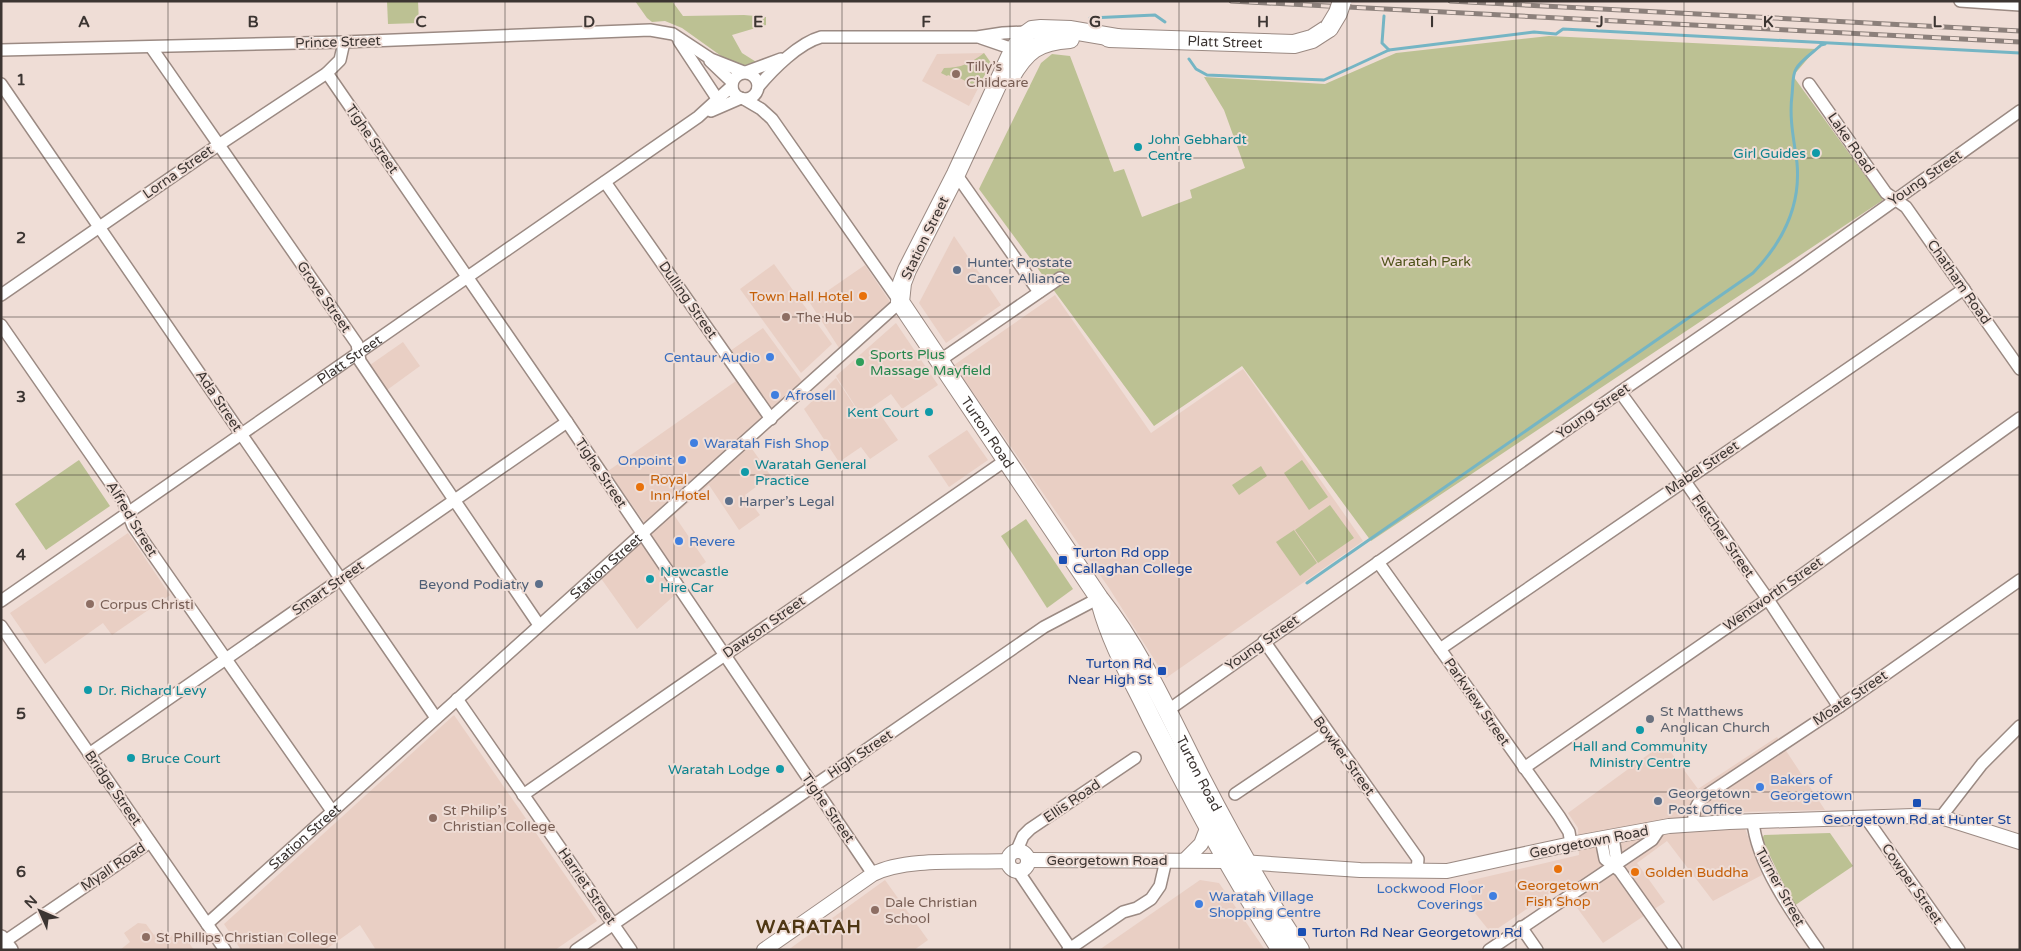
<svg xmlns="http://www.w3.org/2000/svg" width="2021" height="951" viewBox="0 0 2021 951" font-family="'Varela Round',sans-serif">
	<rect width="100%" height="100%" fill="#efddd6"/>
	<g fill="#e9cfc4">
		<path d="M984,53L991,63L969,106L922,81L937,54Z"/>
		<path d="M954,236L1001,305L946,343L919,303Z"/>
		<path d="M774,264L832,344L801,373L740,289Z"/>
		<path d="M865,265L897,312L750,446L771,476L745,495L760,515L739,530L709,485L674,515L706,562L673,586L677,593L637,629L600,577L651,532L608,471L736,381L720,358L763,328L802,381L839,348L810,303Z"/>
		<path d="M1055,295L1151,433L1243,369L1363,541L1166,678L1109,588L954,365Z"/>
		<path d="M896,323L938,385L902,409L891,394L861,415L836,376Z"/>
		<path d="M403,342L420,366L387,390L370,365Z"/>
		<path d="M836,378L861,416L875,407L898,440L870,459L861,447L839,462L804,409Z"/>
		<path d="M967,430L988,460L949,487L928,456Z"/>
		<path d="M128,533L170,595L112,635L103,623L45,664L10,613Z"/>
		<path d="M454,715L597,921L555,950H376L360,925L325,950H241L224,924Z"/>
		<path d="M1777,737L1825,810L1739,812L1762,875L1713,901L1667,841L1637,863L1665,902L1603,943L1561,886L1491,933L1475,913L1468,881L1579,855L1578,828L1568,813L1664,743L1698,789Z"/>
		<path d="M885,880L928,940L914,950H788Z"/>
		<path d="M1200,880L1219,883L1265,950H1099Z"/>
		<path d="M138,923L146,924L154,935L162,930L168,938L180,930L194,950H120L130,942L124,933Z"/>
	</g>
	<g fill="#bcc193">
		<path d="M387,1H418L419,23L388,24Z"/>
		<path d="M635,1H672L683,16L744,15L766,17V25L732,35L742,53L761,65L746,68L731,63L682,28L665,21L652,22L647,18Z"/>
		<path d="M1549,36L1816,49L1793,76L1883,200L1371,541L1242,366L1154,426L979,189L1041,63L1052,54L1070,56L1114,172L1124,169L1142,217L1192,198L1190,190L1245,168L1224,110L1204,77L1325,84L1396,53Z"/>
		<path d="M984,53L991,63L982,80L976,78L973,85L954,75L953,77L948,75L947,76L941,73L944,68C961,68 971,63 984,53Z"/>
		<path d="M79,460L110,506L46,550L15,504Z"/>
		<path d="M1302,460L1328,497L1309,510L1284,473Z"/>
		<path d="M1261,466L1267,476L1239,495L1232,485Z"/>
		<path d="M1330,505L1354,538L1318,563L1295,530Z"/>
		<path d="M1026,519L1073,589L1047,608L1001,536Z"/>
		<path d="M1294,530L1317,563L1300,576L1276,542Z"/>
		<path d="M1830,833L1853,866L1794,906L1762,839L1764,835Z"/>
	</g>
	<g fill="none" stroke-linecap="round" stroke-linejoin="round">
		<g stroke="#75b5c4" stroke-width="3">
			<path d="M1384,16L1382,43L1389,50"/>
			<path d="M1090,18L1155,15L1165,22"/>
			<path d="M1189,59L1196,69L1207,75L1324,80L1389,50L1534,32L1556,34L1563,29L2020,53"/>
			<path d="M1307,583L1753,273C1782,243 1801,206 1797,163C1794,140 1789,119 1792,95C1793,88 1792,75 1796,69C1801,60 1814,52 1821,45L1825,44"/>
		</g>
		<g stroke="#9b8a83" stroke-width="14">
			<g id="minor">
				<path d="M1960,1L2020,5"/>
				<path d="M981,38L1013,49"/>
				<path d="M679,41L718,100"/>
				<path d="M151,47L357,344L360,361L539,625"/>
				<path d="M1,50L344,42L650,30L673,34L711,59L744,72"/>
				<path d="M710,61L732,82"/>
				<path d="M746,72L781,59"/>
				<circle cx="745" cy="86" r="13"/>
				<path d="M327,73L567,422L873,874"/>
				<path d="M1,84L436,718"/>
				<path d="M1809,84L1886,193L1906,207L2020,369"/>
				<path d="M758,87C773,69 799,43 821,37H977L1003,33L1026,32"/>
				<path d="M711,111L741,98"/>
				<path d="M956,174L1039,292"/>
				<path d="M605,182L771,419"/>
				<path d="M1,295L208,152L327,73L340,60L344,42"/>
				<path d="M1,325L123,501L133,526L332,811"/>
				<path d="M939,361L1060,278"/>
				<path d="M1620,392L1684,480L1767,598L1839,707"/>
				<path d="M1378,562L1559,816L1569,832L1571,844"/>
				<path id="s1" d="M1,601L698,117L732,86"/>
				<path d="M1,626L225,950"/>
				<path d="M1264,641L1418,859L1417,871"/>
				<path d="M1440,649L1964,289"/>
				<path d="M457,699L631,950"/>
				<path d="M1167,711L1620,392L1797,270L2020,111"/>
				<path d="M89,754L567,422"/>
				<path d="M1524,768L1778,592L2020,418"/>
				<path d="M1235,794L1327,732"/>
				<path d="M523,795L1006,460"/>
				<path d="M1941,817L1982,764L2020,726"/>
				<path d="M1866,818L1959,950"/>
				<path d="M1753,821C1756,862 1794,916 1818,950"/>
				<path d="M1694,824C1693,813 1695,807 1702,798L1839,707L2020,580"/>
				<path d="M1613,837L1616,857L1614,865"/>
				<path d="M1601,839L1605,859L1620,871L1676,950"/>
				<path d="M1017,850L1023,836L1030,829L1135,758"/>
				<path d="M1018,871L1070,948"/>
				<path id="s2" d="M207,924L900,302L772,119L761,109L744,99"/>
				<path d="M1521,927L1537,950"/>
				<path d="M1,944L150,842"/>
				<path d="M576,950L1044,627L1099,598"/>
				<path d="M1068,950L1123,912L1137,908L1151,899L1160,886L1166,860"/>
				<path d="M1489,950L1652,840L1660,828"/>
			</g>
		</g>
		<g stroke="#9b8a83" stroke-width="16">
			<g id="tertiary">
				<circle cx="1018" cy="861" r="10"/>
				<path d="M1028,860L1227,861L1360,870L1447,871L1571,844L1669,826L1729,822L1914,816L1941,817L2020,842"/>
				<path d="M1185,860L1201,844L1208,826"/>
				<path d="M764,950L873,874C907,857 968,863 1007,861"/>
			</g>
		</g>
		<g stroke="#9b8a83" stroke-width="18">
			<path id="secondary" d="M1,938L10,950"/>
		</g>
		<g stroke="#9b8a83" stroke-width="20">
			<g id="primary">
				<path id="s3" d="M1109,38L1294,44L1312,39L1329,28"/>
				<path id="s4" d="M1118,38L1071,30L1041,29L1032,30L1021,38L1010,57L956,174L907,270L902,283L900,302L1099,598C1141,651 1169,715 1200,776C1231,836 1263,893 1300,950"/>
				<path d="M1010,78C1026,50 1038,41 1070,39"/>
				<path d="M1101,605C1112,646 1134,682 1152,720C1192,798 1233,876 1281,950"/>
			</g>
		</g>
		<use href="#minor" stroke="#fff" stroke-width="11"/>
		<use href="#tertiary" stroke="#fff" stroke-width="14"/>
		<use href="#secondary" stroke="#fff" stroke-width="15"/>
		<use href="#primary" stroke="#fff" stroke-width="18"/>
		<g stroke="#8c807b" stroke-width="5">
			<g id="rail">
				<path d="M1231,1L2020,42"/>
				<path d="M1450,1L2020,31"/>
			</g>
		</g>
		<use href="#rail" stroke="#efddd6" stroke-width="3" stroke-dasharray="9" stroke-linecap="butt"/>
		<g stroke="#9b8a83" stroke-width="20" stroke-linecap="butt">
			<path id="primary-bridge" d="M1329,28L1338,13L1342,1"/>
		</g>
		<use href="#primary-bridge" stroke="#fff" stroke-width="18"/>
	</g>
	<path fill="none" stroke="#3c3532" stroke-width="1" stroke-opacity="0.55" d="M168,1V950M337,1V950M505,1V950M674,1V950M842,1V950M1010,1V950M1179,1V950M1347,1V950M1516,1V950M1684,1V950M1853,1V950M1,158H2020M1,317H2020M1,475H2020M1,634H2020M1,792H2020"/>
	<g fill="#8d6e63" stroke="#efddd6" stroke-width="2">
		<circle cx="956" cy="74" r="5"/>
		<circle cx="786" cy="317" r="5"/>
		<circle cx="90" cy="604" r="5"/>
		<circle cx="433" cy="818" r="5"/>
		<circle cx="875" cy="910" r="5"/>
		<circle cx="146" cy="937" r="5"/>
	</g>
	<g fill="#0f9aa8" stroke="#efddd6" stroke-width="2">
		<circle cx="1138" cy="147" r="5"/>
		<circle cx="1816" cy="153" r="5"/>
		<circle cx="929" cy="412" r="5"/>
		<circle cx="745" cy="472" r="5"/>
		<circle cx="650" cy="579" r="5"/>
		<circle cx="88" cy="690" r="5"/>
		<circle cx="1640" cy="730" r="5"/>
		<circle cx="131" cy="758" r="5"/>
		<circle cx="780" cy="769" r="5"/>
	</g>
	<g fill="#5c6f8a" stroke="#efddd6" stroke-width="2">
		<circle cx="957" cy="270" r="5"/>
		<circle cx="729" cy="501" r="5"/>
		<circle cx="539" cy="584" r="5"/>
		<circle cx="1658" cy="801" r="5"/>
	</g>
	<g fill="#e8710a" stroke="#efddd6" stroke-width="2">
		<circle cx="863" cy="296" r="5"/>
		<circle cx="640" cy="487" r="5"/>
		<circle cx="1558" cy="869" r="5"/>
		<circle cx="1635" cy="872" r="5"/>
	</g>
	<g fill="#3f7fe0" stroke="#efddd6" stroke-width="2">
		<circle cx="770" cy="357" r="5"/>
		<circle cx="775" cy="395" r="5"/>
		<circle cx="694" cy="443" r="5"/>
		<circle cx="682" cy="460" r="5"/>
		<circle cx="679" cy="541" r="5"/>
		<circle cx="1760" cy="787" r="5"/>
		<circle cx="1493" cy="896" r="5"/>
		<circle cx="1199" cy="904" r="5"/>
	</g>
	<circle fill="#2e9e5b" stroke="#efddd6" stroke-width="2" cx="860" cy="362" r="5"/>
	<g fill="#1a4fb4" stroke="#efddd6" stroke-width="2">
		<rect x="1058" y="555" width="10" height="10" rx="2.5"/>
		<rect x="1157" y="666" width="10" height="10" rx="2.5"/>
		<rect x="1912" y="798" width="10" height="10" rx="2.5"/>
		<rect x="1297" y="927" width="10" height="10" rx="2.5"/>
	</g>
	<circle fill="#6b7280" stroke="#efddd6" stroke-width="2" cx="1650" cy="719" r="5"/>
	<g text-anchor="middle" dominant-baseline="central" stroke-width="4" stroke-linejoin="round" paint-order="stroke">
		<g font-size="14" fill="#3c3532" stroke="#efddd6">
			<text transform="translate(338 42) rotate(-2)">Prince Street</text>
			<text stroke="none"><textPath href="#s3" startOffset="116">Platt Street</textPath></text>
			<text transform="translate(372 139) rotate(55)">Tighe Street</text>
			<text transform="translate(1851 143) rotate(55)">Lake Road</text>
			<text transform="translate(178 172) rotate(-35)">Lorna Street</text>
			<text transform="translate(1925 178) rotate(-35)">Young Street</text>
			<text transform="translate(925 238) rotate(-64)">Station Street</text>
			<text transform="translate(1959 282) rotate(55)">Chatham Road</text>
			<text transform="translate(324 297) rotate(55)">Grove Street</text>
			<text transform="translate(688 300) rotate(55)">Dulling Street</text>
			<text stroke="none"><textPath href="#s1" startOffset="424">Platt Street</textPath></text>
			<text transform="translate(219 401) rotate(56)">Ada Street</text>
			<text transform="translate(1593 411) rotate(-35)">Young Street</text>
			<text stroke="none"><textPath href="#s4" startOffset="549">Turton Road</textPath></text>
			<text transform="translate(1702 468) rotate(-34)">Mabel Street</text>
			<text transform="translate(601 473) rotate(56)">Tighe Street</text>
			<text transform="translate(132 519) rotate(59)">Alfred Street</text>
			<text transform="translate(1723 536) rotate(55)">Fletcher Street</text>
			<text stroke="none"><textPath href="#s2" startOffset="536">Station Street</textPath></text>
			<text transform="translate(328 588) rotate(-35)">Smart Street</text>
			<text transform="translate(1773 594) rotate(-35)">Wentworth Street</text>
			<text transform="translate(764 627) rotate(-35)">Dawson Street</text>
			<text transform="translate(1262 643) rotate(-35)">Young Street</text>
			<text transform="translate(1850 698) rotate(-34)">Moate Street</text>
			<text transform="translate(1477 702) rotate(55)">Parkview Street</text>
			<text transform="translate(860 754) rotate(-34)">High Street</text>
			<text transform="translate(1344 756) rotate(54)">Bowker Street</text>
			<text stroke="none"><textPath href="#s4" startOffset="951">Turton Road</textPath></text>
			<text transform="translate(113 788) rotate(55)">Bridge Street</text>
			<text transform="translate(1072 801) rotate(-34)">Ellis Road</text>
			<text transform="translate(828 808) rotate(55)">Tighe Street</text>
			<text stroke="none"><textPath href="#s2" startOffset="131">Station Street</textPath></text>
			<text transform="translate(1589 842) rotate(-11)">Georgetown Road</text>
			<text x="1107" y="860">Georgetown Road</text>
			<text transform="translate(113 867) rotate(-34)">Myall Road</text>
			<text transform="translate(1912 884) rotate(55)">Cowper Street</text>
			<text transform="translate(587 886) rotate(55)">Harriet Street</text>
			<text transform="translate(1780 887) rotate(61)">Turner Street</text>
		</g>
		<g font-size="14" fill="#785e54" stroke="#efddd6" text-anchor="start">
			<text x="966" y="66">Tilly’s<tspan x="966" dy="16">Childcare</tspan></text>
			<text x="796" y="317">The Hub</text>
			<text x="100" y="604">Corpus Christi</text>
			<text x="443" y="810">St Philip’s<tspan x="443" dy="16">Christian College</tspan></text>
			<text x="885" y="902">Dale Christian<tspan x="885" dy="16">School</tspan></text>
			<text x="156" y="937">St Phillips Christian College</text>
		</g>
		<g font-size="14" fill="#0d838f" stroke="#efddd6" text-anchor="start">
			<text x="1148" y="139">John Gebhardt<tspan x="1148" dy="16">Centre</tspan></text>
			<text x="1806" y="153" text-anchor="end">Girl Guides</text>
			<text x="919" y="412" text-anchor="end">Kent Court</text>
			<text x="755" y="464">Waratah General<tspan x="755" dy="16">Practice</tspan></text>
			<text x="660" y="571">Newcastle<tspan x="660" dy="16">Hire Car</tspan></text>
			<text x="98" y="690">Dr. Richard Levy</text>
			<text x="1640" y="746" text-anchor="middle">Hall and Community<tspan x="1640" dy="16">Ministry Centre</tspan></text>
			<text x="141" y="758">Bruce Court</text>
			<text x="770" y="769" text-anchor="end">Waratah Lodge</text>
		</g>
		<g font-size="14" fill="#4e5218" stroke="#efddd6">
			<text x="1426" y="261">Waratah Park</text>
		</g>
		<g font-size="14" fill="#4e5e75" stroke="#efddd6" text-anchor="start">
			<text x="967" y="262">Hunter Prostate<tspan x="967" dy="16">Cancer Alliance</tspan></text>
			<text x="739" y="501">Harper’s Legal</text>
			<text x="529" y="584" text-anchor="end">Beyond Podiatry</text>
			<text x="1668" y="793">Georgetown<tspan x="1668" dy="16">Post Office</tspan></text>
		</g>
		<g font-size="14" fill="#c56008" stroke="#efddd6" text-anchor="start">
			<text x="853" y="296" text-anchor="end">Town Hall Hotel</text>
			<text x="650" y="479">Royal<tspan x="650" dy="16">Inn Hotel</tspan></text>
			<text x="1645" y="872">Golden Buddha</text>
			<text x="1558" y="885" text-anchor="middle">Georgetown<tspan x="1558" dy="16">Fish Shop</tspan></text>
		</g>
		<g font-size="14" fill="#27864d" stroke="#efddd6" text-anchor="start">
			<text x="870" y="354">Sports Plus<tspan x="870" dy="16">Massage Mayfield</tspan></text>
		</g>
		<g font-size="14" fill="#366cbe" stroke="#efddd6" text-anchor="start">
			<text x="760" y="357" text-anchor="end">Centaur Audio</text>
			<text x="785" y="395">Afrosell</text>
			<text x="704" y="443">Waratah Fish Shop</text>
			<text x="672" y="460" text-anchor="end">Onpoint</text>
			<text x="689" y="541">Revere</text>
			<text x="1770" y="779">Bakers of<tspan x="1770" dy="16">Georgetown</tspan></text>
			<text x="1483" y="888" text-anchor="end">Lockwood Floor<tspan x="1483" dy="16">Coverings</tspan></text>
			<text x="1209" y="896">Waratah Village<tspan x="1209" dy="16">Shopping Centre</tspan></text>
		</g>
		<g font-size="14" fill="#164399" stroke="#efddd6" text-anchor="start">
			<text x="1073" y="552">Turton Rd opp<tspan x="1073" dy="16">Callaghan College</tspan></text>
			<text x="1152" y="663" text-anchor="end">Turton Rd<tspan x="1152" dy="16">Near High St</tspan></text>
			<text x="1917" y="819" text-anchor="middle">Georgetown Rd at Hunter St</text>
			<text x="1312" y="932">Turton Rd Near Georgetown Rd</text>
		</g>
		<g font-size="14" fill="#5b616d" stroke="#efddd6" text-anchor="start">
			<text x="1660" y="711">St Matthews<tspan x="1660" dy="16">Anglican Church</tspan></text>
		</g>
		<g font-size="19" font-weight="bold" letter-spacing="1" fill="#4f3714" stroke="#efddd6">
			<text x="809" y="927">WARATAH</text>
		</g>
	</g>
	<g font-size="16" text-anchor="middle" font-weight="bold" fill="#3c3532" stroke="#efddd6" stroke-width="4" stroke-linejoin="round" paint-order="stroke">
		<text x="84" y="27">A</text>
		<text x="253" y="27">B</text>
		<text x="421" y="27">C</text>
		<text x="589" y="27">D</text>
		<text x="758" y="27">E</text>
		<text x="926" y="27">F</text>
		<text x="1095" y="27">G</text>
		<text x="1263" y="27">H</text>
		<text x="1432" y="27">I</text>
		<text x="1600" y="27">J</text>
		<text x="1768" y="27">K</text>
		<text x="1937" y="27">L</text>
		<text x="21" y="85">1</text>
		<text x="21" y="243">2</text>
		<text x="21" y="402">3</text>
		<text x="21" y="560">4</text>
		<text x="21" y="719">5</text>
		<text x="21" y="877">6</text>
	</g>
	<rect width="2021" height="951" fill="none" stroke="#3c3532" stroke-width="5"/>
	<g transform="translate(40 911) rotate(315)" stroke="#efddd6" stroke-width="4" paint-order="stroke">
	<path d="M0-4L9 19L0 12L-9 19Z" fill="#3c3532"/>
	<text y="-8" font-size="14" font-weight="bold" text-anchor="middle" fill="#3c3532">N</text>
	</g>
</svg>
